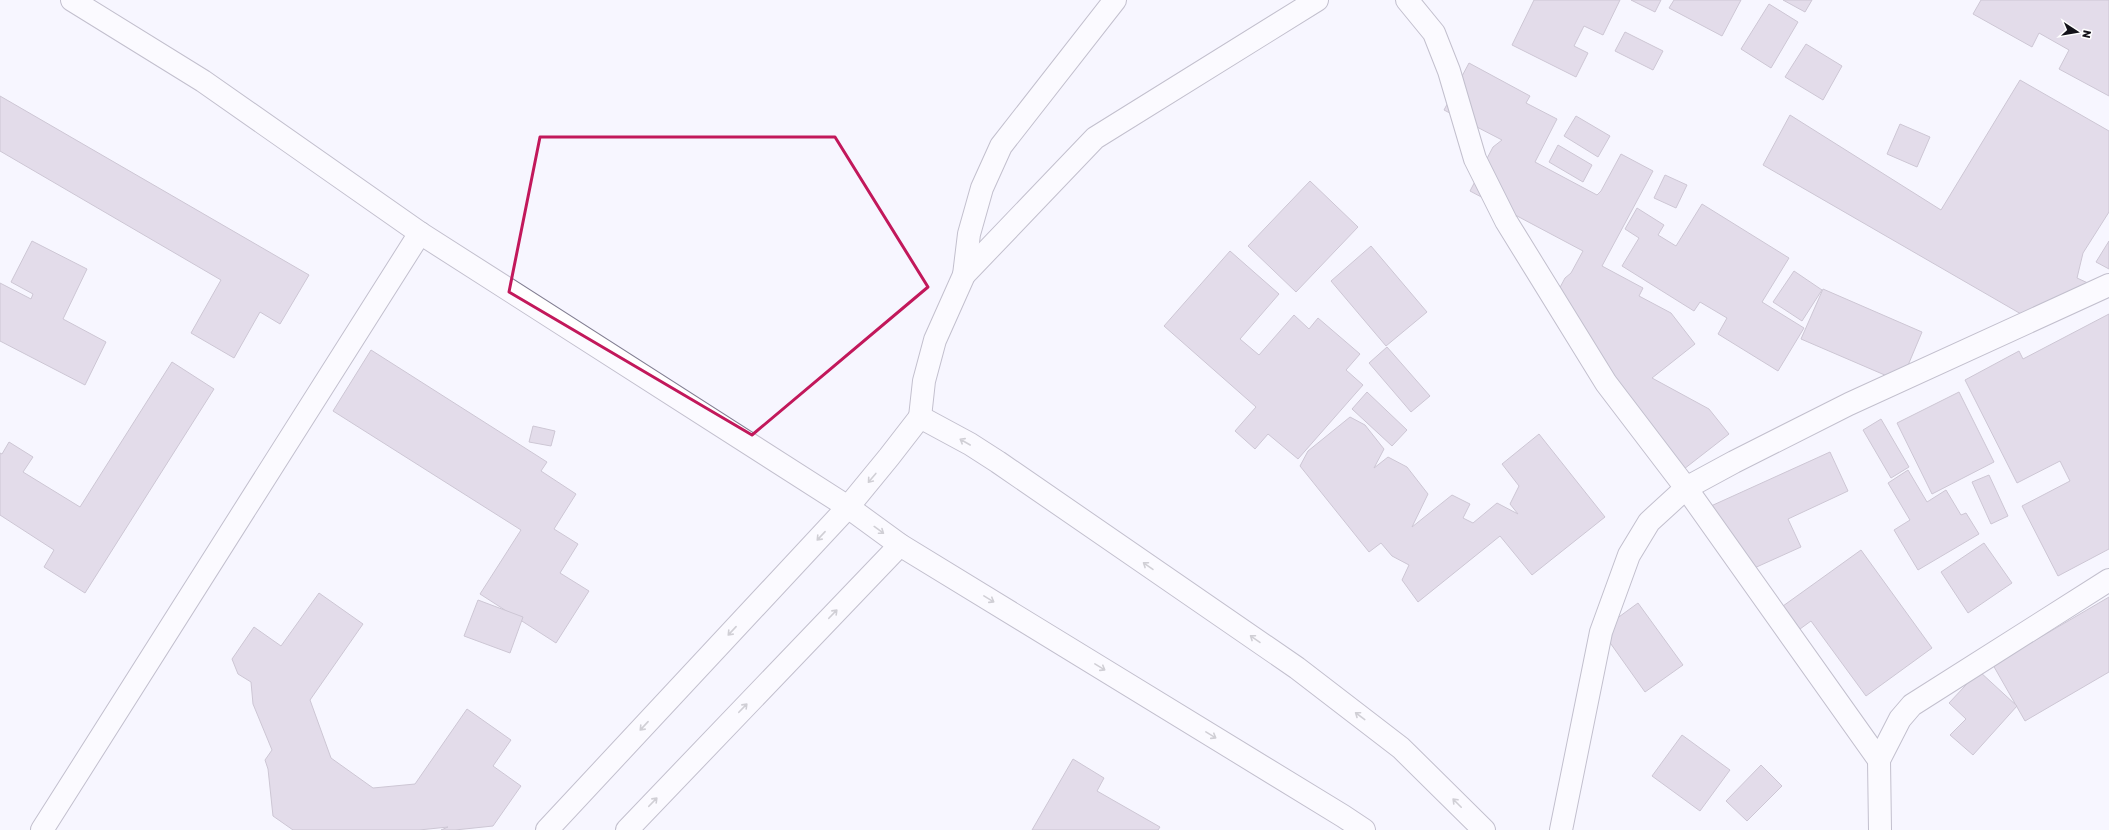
<svg xmlns="http://www.w3.org/2000/svg" width="2109" height="830" viewBox="0 0 2109 830" font-family="Rubik,sans-serif">
	<rect width="100%" height="100%" fill="#f7f6ff"/>
	<g fill="#cabdd1" stroke="#998da0">
		<path d="M1534,0H1620L1603,35L1584,26L1574,46L1588,53L1576,77L1512,45Z"/>
		<path d="M1631,0H1661L1655,12Z"/>
		<path d="M1674,0H1741L1722,36L1669,8Z"/>
		<path d="M1783,0H1812L1805,12Z"/>
		<path d="M1981,0H2109V96L2059,69L2069,50L2039,33L2032,47L1973,14Z"/>
		<path d="M1769,4L1798,22L1771,68L1741,49Z"/>
		<path d="M1625,32L1663,51L1653,70L1615,51Z"/>
		<path d="M1806,44L1842,66L1823,100L1785,77Z"/>
		<path d="M1469,63L1530,96L1526,103L1557,119L1535,162L1597,195L1601,191L1621,154L1653,171L1602,266L1643,288L1639,296L1671,313L1695,344L1652,378L1709,409L1729,434L1675,476L1548,310L1565,278L1571,273L1583,251L1470,191L1493,147L1502,140L1444,110Z"/>
		<path d="M2020,80L2109,131V212L2083,253L2077,278L2090,284L2021,314L1763,165L1790,115L1941,210Z"/>
		<path d="M0,96L309,275L280,324L260,312L234,358L191,333L221,280L0,151Z"/>
		<path d="M1576,116L1610,136L1598,157L1564,136Z"/>
		<path d="M1900,124L1930,137L1917,167L1887,154Z"/>
		<path d="M1558,145L1592,165L1583,182L1549,162Z"/>
		<path d="M1665,175L1687,185L1676,208L1654,198Z"/>
		<path d="M1310,181L1358,227L1296,292L1248,246Z"/>
		<path d="M1702,204L1789,258L1762,302L1804,328L1778,371L1718,334L1727,318L1700,302L1694,311L1622,266L1639,238L1625,229L1637,208L1664,225L1658,235L1676,246Z"/>
		<path d="M32,241L87,269L63,319L106,342L85,385L0,341V283L31,299L33,294L11,282Z"/>
		<path d="M2109,241V269L2096,262Z"/>
		<path d="M1371,246L1427,312L1386,346L1331,281Z"/>
		<path d="M1230,251L1279,294L1240,339L1259,355L1294,315L1309,329L1318,318L1360,354L1346,370L1363,385L1298,459L1268,434L1255,449L1235,431L1256,407L1164,326Z"/>
		<path d="M1794,271L1822,290L1802,321L1773,302Z"/>
		<path d="M1823,289L1922,332L1901,382L1801,339Z"/>
		<path d="M2109,314V549L2058,576L2022,506L2070,481L2060,461L2017,483L1965,380L2019,351L2023,359Z"/>
		<path d="M1387,347L1430,396L1411,412L1369,363Z"/>
		<path d="M371,350L547,462L541,471L576,494L554,529L578,544L560,573L589,591L556,643L480,594L521,530L333,411Z"/>
		<path d="M172,362L214,389L85,593L44,567L54,550L0,515V453L2,454L9,442L33,457L23,472L80,507Z"/>
		<path d="M1367,392L1407,430L1392,446L1352,409Z"/>
		<path d="M1959,392L1994,462L1932,494L1897,423Z"/>
		<path d="M1350,417L1365,425L1384,449L1374,468L1388,457L1407,467L1428,494L1412,527L1452,495L1470,504L1463,518L1473,523L1497,503L1518,514L1510,504L1519,486L1502,464L1539,434L1605,517L1532,575L1500,536L1418,602L1402,580L1409,565L1392,556L1381,543L1369,552L1300,466L1308,451Z"/>
		<path d="M1881,419L1909,467L1891,478L1863,430Z"/>
		<path d="M533,426L555,431L551,446L529,442Z"/>
		<path d="M1830,452L1848,491L1788,519L1801,547L1741,574L1711,506Z"/>
		<path d="M1908,470L1927,502L1946,490L1961,515L1966,513L1979,534L1918,570L1894,530L1910,520L1888,483Z"/>
		<path d="M1989,475L2008,516L1991,524L1972,482Z"/>
		<path d="M1984,543L2012,583L1968,613L1941,572Z"/>
		<path d="M1861,550L1932,648L1866,696L1811,621L1800,629L1783,606Z"/>
		<path d="M319,593L363,624L310,700L331,758L373,788L415,784L467,709L511,740L493,766L521,786L493,826L455,830H441L448,827L419,830H293L273,816L268,769L265,760L272,750L253,704L251,682L238,674L232,659L254,627L281,646Z"/>
		<path d="M2109,597V672L2025,721L1993,665Z"/>
		<path d="M478,600L523,617L510,653L464,636Z"/>
		<path d="M1638,603L1683,665L1645,692L1601,630Z"/>
		<path d="M1979,671L2017,706L1973,755L1950,735L1966,719L1949,703Z"/>
		<path d="M1682,735L1730,770L1700,811L1652,776Z"/>
		<path d="M1073,759L1104,778L1097,791L1160,827L1158,830H1032Z"/>
		<path d="M1761,765L1782,786L1747,821L1726,801Z"/>
	</g>
	<g fill="none" stroke-linecap="round" stroke-linejoin="round">
		<g stroke="#827e92" stroke-width="24">
			<g id="street">
				<path d="M72,0L203,81L420,233L848,507L900,545L1343,816L1364,830"/>
				<path d="M1407,0L1434,33L1449,71L1475,159L1506,221L1606,383L1686,488L1879,760"/>
				<path d="M964,275L969,234L982,188L1001,146L1115,0"/>
				<path d="M920,417L924,381L935,340L964,275L1095,138L1317,0"/>
				<path d="M42,830L420,233"/>
				<path d="M547,830L848,507L889,457L920,417L970,444L998,462L1297,668L1401,748L1484,830"/>
				<path d="M627,830L900,545"/>
				<path d="M1561,830L1601,632L1629,555L1649,522L1686,488L1734,462L1849,404L2109,285"/>
				<path d="M1880,830L1879,760L1900,719L1912,705L2109,580"/>
			</g>
		</g>
		<use href="#street" stroke="#fff" stroke-width="22"/>
	</g>
	<defs><path id="oneway-shaft" d="M-6 0H5M1.5-3L5.5 0L1.5 3" fill="none" stroke-width="1.6" stroke-linecap="round" stroke-linejoin="round"/></defs>
	<g stroke="#a1a0a3">
		<use href="#oneway-shaft" transform="translate(965 442) rotate(-150)"/>
		<use href="#oneway-shaft" transform="translate(872 478) rotate(130)"/>
		<use href="#oneway-shaft" transform="translate(879 530) rotate(36)"/>
		<use href="#oneway-shaft" transform="translate(821 536) rotate(133)"/>
		<use href="#oneway-shaft" transform="translate(1148 566) rotate(-145)"/>
		<use href="#oneway-shaft" transform="translate(989 599) rotate(31)"/>
		<use href="#oneway-shaft" transform="translate(833 614) rotate(-46)"/>
		<use href="#oneway-shaft" transform="translate(732 631) rotate(133)"/>
		<use href="#oneway-shaft" transform="translate(1255 639) rotate(-145)"/>
		<use href="#oneway-shaft" transform="translate(1100 667) rotate(31)"/>
		<use href="#oneway-shaft" transform="translate(743 708) rotate(-46)"/>
		<use href="#oneway-shaft" transform="translate(1360 716) rotate(-143)"/>
		<use href="#oneway-shaft" transform="translate(644 726) rotate(133)"/>
		<use href="#oneway-shaft" transform="translate(1211 735) rotate(31)"/>
		<use href="#oneway-shaft" transform="translate(653 802) rotate(-46)"/>
		<use href="#oneway-shaft" transform="translate(1457 803) rotate(-135)"/>
	</g>
	<path d="M0 0H2109V830H0ZM540,137H835L928,287L752,435L509,292Z" fill="#f7f6ff" fill-opacity=".55" fill-rule="evenodd"/>
	<path fill="none" stroke="#c2185b" stroke-width="3" stroke-linejoin="round" d="M540,137H835L928,287L752,435L509,292Z"/>
	<g transform="translate(2077 32) rotate(102)" stroke="#ffffff" stroke-width="3" paint-order="stroke">
	<path d="M0-3L7 15L0 10L-7 15Z" fill="#131219"/>
	<text y="-6" font-size="11" font-weight="bold" text-anchor="middle" fill="#131219">N</text>
	</g>
</svg>
